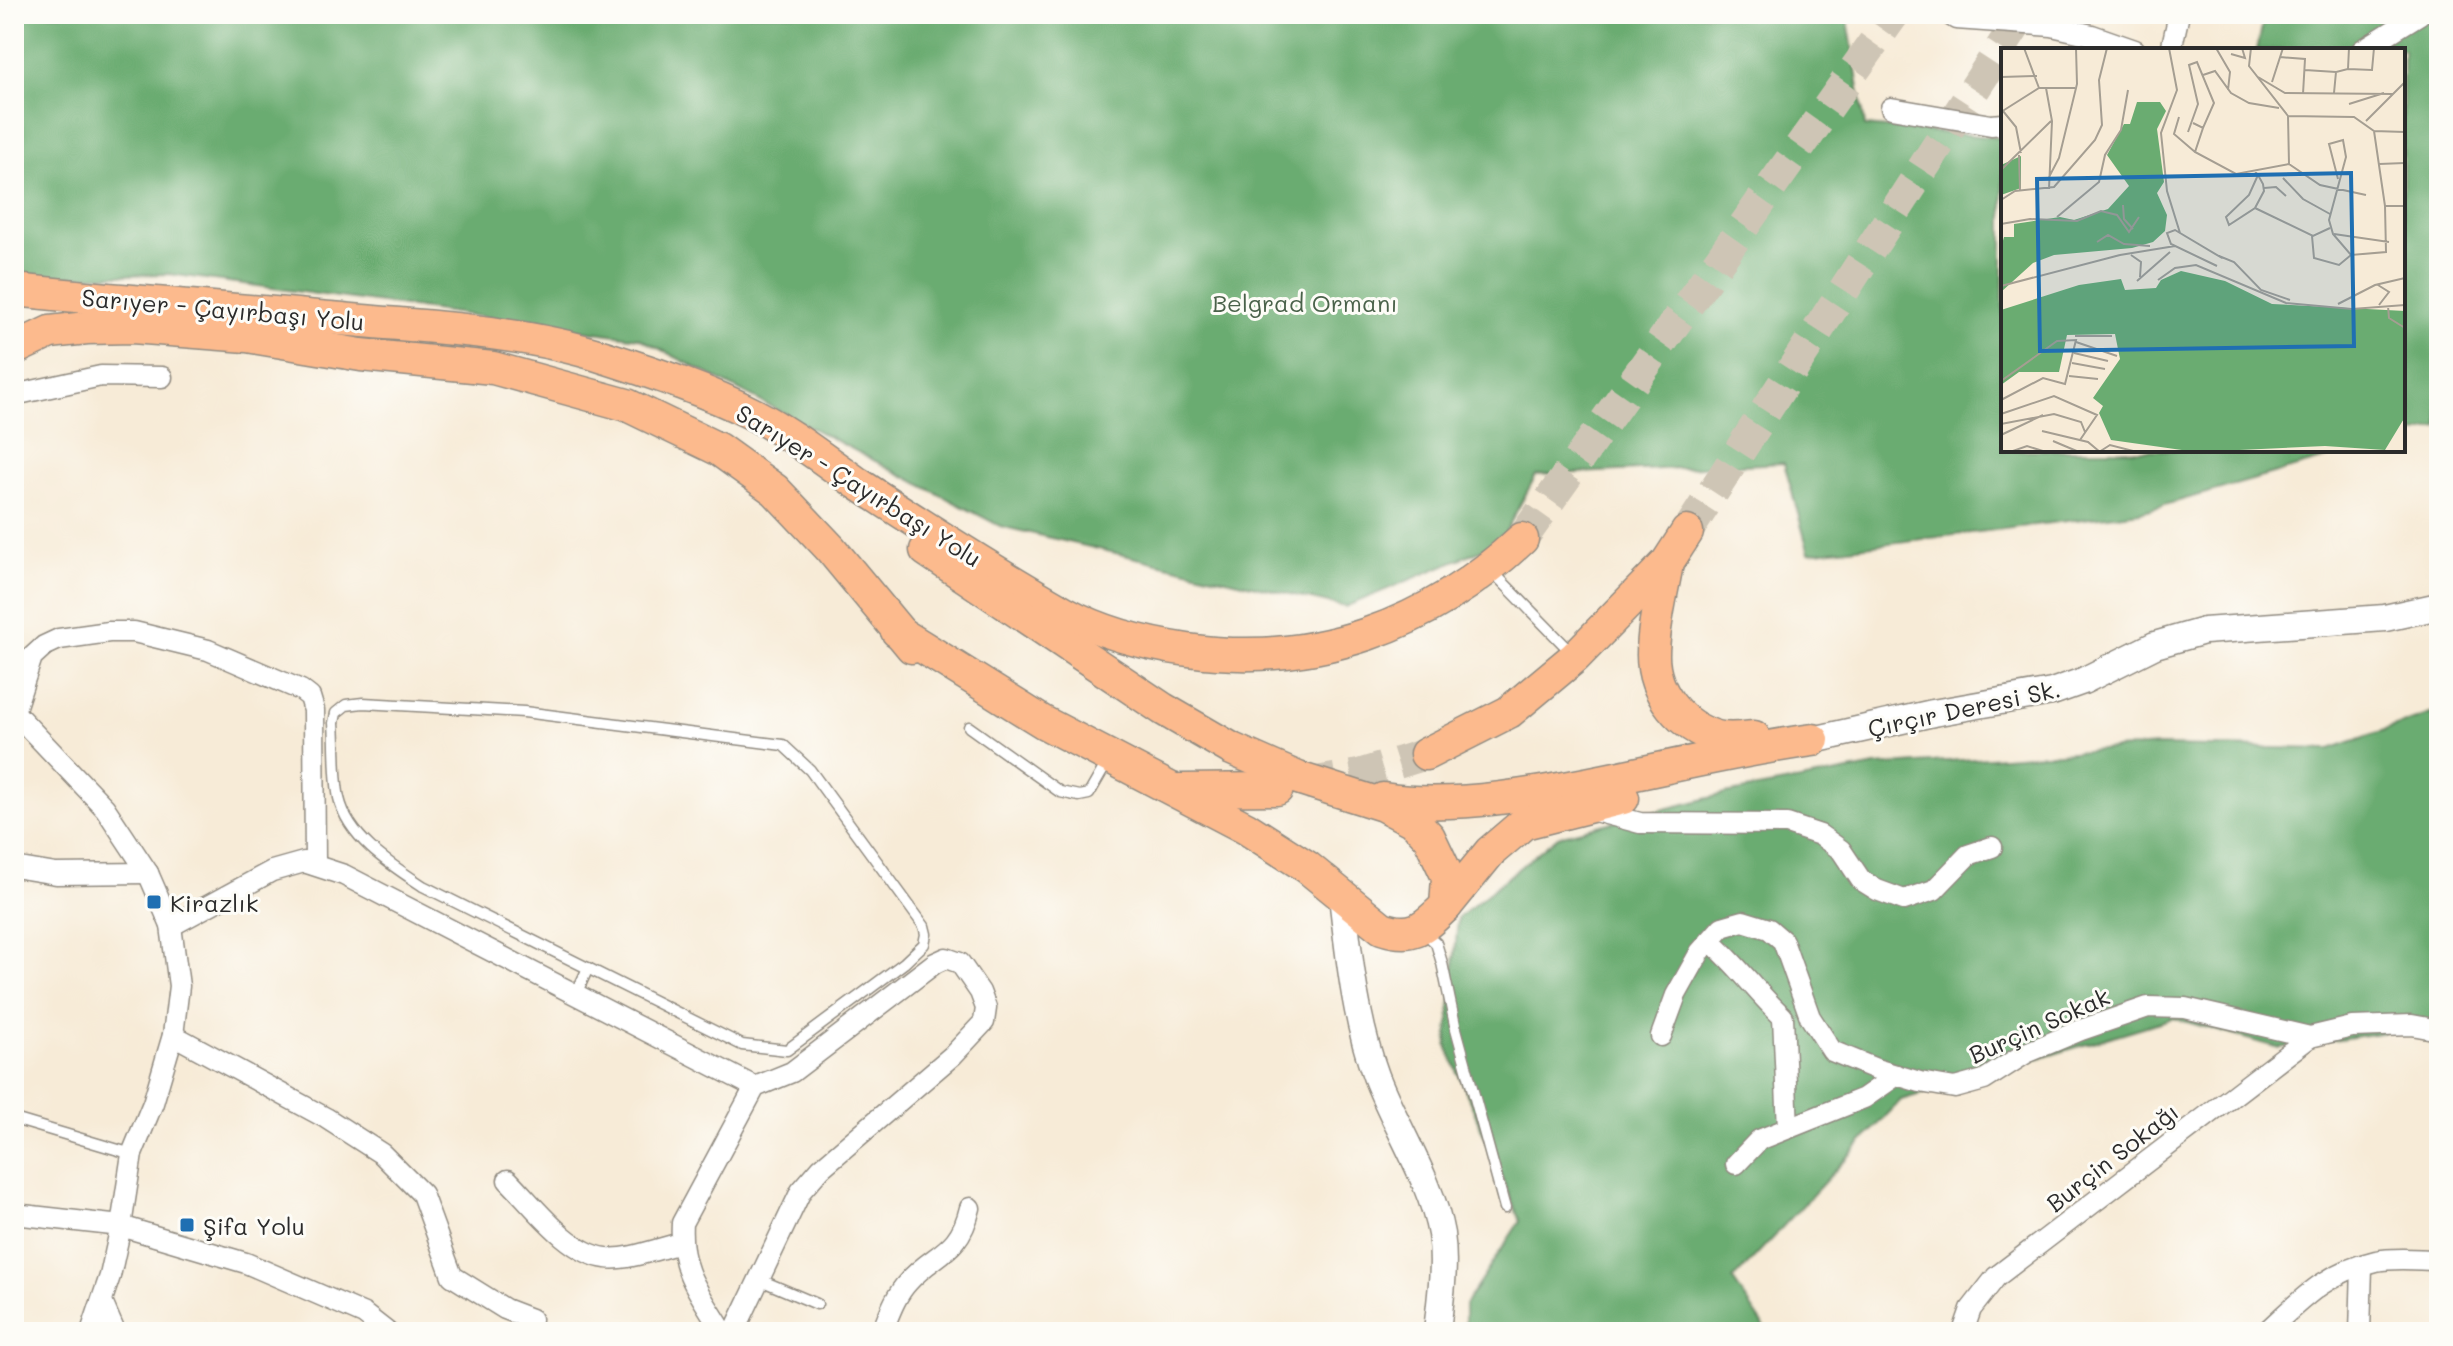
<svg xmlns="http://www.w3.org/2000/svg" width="2453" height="1346" viewBox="0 0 2453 1346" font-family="Mali,sans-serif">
	<rect width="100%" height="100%" fill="#fdfcf7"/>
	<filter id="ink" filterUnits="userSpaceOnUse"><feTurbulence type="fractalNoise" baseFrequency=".0125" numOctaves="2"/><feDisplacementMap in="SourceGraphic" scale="16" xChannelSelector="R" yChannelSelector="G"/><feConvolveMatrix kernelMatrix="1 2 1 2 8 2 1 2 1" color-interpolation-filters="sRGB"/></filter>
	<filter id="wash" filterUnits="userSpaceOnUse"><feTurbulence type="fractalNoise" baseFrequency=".006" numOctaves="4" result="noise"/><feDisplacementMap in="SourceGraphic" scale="32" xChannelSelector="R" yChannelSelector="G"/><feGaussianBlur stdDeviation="1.8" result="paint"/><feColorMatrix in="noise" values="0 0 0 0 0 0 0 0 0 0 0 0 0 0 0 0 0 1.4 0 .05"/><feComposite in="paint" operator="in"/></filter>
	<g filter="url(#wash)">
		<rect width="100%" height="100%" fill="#f7ebd7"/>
		<g fill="#6aac71" stroke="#4a6c4e" stroke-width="2">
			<path d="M14,14H1847L1865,126L2003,138V450H2357L2140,512L1809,553L1784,463L1536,475L1500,542L1345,607L1000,526L639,338L169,274L14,277Z"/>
			<path d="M2265,14H2439V427L2403,437V50H2257Z"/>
			<path d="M2439,711V1024L2279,1048L2173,1018L1901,1100L1733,1280L1768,1332H1465V1305L1520,1221L1447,1046L1458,918L1558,836L1725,794L1876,766L2158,746L2330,749Z"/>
		</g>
	</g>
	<g filter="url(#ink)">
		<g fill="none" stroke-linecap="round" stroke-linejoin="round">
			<g stroke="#cec5b5" stroke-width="32" stroke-dasharray="32 16" stroke-linecap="butt">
				<path d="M1687,532L2023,14"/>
				<path d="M1522,539L1894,14"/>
				<path d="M1304,784L1359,775L1426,754"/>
			</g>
			<g stroke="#918b81" stroke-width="13">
				<g id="service">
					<path d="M1490,569L1574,655"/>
					<path d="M363,703L524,712L783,745L810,770L924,926L926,934L924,944L904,963L787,1050L742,1045L423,886C391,865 348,838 339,798C334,774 336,747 334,723L336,713L346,705Z"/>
					<path d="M969,727L1060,792L1079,796L1089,794L1108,761"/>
					<path d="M1424,932L1436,943L1442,963L1455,1025L1505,1208"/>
					<path d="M576,994L588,968"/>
					<path d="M14,1119L132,1154"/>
					<path d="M758,1279L817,1304"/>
				</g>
			</g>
			<g stroke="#918b81" stroke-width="23">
				<g id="minor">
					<path d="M1948,14L1956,19L2052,26L2092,35L2135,50"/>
					<path d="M2171,50L2179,14"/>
					<path d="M2362,50L2420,14"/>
					<path d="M1891,108L1991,125L2003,124"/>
					<path d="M14,395L101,376L162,377"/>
					<path d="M14,712L105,808L148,873L171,926L179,986L173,1035L153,1103L132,1154L121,1226L110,1276L91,1332"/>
					<path d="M14,712L32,657L44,646L59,639L109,632H134L208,650L301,690L310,697L314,710L315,865"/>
					<path d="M1591,810L1640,823L1787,824L1820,835L1841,850L1861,880L1877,890L1904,900L1934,890L1968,855L1992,847"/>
					<path d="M14,867L56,874L148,873"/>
					<path d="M171,926L272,871L304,862L344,875L755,1087"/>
					<path d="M1710,941C1737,964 1757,993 1783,1017L1788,1128"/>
					<path d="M173,1035L326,1118L382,1154L422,1194L452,1276L505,1309L531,1319"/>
					<path d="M1661,1036L1676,995L1700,952L1722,927L1743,921L1769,929L1783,941L1810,1017L1832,1051L1876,1069L1920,1082L1955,1088L1984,1080L2026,1053L2081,1030L2148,1007L2185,1008L2310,1037L2352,1027L2412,1025L2439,1030"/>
					<path d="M1736,1164L1759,1140L1864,1098L1897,1075"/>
					<path d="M508,1180C533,1205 569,1254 606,1258C626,1261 660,1248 681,1243"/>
					<path d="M14,1214L121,1226L246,1263L364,1314L387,1332"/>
					<path d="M102,1302L115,1332"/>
					<path d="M723,1332C699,1292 679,1271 682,1223L755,1087L792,1072L935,963L946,958L960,963L980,992L986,1008L984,1022L953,1055L821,1168L801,1191L734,1332"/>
					<path d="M882,1332C889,1315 895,1296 908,1282C934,1252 959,1255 970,1208"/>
					<path d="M1963,1332L1971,1309L1996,1277L2310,1037"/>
					<path d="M2266,1332C2303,1298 2325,1273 2376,1261C2395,1257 2419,1260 2439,1260"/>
					<path d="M2360,1332L2362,1267"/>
				</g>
			</g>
			<g stroke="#918b81" stroke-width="29">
				<g id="tertiary">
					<path d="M1813,740L1933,713L2052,692L2083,681L2155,645L2204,631L2385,618L2439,606"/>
					<path d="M1342,896C1349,956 1355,1019 1376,1076C1395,1126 1432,1182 1441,1234C1446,1266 1440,1301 1437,1332"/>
				</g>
			</g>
			<g stroke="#918b81" stroke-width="35">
				<g id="primary">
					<path d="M14,290C130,302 246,310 363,321C442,328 527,332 604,357C654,373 708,391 755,415C791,434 824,460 857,483C924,527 994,572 1064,612C1102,633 1145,644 1188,650C1315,668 1429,626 1522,539"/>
					<path d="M14,349L50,332L87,328L132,327L247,336L361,355L493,368L627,405L718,449L775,490L830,548L912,647"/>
					<path d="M1667,563C1662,593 1653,625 1653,655C1653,693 1681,727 1717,737C1728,740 1742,738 1754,737"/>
					<path d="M897,631L1043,722L1246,828L1307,867L1382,928C1414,939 1424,927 1446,906L1448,877L1429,837L1415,822L1383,805L1298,778L1232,749L1163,709L926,550"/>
					<path d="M1426,754L1509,712L1575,657L1667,563L1687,532"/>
					<path d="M1180,790L1277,789"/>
					<path d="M1383,799C1437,807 1494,800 1548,791C1636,776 1724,752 1813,740"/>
					<path d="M1446,906L1490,852L1524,823L1623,798"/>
				</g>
			</g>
			<use href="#service" stroke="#fff" stroke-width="10"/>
			<use href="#minor" stroke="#fff" stroke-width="20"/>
			<use href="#tertiary" stroke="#fff" stroke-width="26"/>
			<use href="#primary" stroke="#fcba8d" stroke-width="32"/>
		</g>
	</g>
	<g fill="#1f6fb2" stroke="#fdfcf7" stroke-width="3">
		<rect x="146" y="894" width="16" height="16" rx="4"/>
		<rect x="179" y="1217" width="16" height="16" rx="4"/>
	</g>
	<g text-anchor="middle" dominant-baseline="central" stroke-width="6" stroke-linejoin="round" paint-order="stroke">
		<g font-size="24" fill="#4a624a" stroke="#fdfcf7">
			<text x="1305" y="302">Belgrad Ormanı</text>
		</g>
		<g font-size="24" fill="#2b2b2b" stroke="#fdfcf7">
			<text transform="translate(223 309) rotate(5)">Sarıyer - Çayırbaşı Yolu</text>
			<text transform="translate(859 485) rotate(32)">Sarıyer - Çayırbaşı Yolu</text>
			<text transform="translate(1964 708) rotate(-12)">Çırçır Deresi Sk.</text>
			<text transform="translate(2039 1025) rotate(-24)">Burçin Sokak</text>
			<text transform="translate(2112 1157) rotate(-38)">Burçin Sokağı</text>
		</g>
		<g font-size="24" fill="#2b2b2b" stroke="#fdfcf7" text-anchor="start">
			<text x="170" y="902">Kirazlık</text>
			<text x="203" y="1225">Şifa Yolu</text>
		</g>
	</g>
	<g transform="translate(2001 48)">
		<rect width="404" height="404" fill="#f7ebd7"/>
		<path d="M136,54H159L165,63L156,81L163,134L156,145L166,167L164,183L152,194L131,200L53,207L32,215L0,244V200L3,189H13V176L59,169L73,172L107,161L128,138L106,107L123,76H129ZM20,108V140L0,147V117ZM180,223L224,233L271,256L404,263V369L384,402L324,398L195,404L110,392L98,365L102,358L92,350L119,311L114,286L66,287L58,324H18L0,337V262L78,237L120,231L124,242L155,240L160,232Z" fill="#6aac71"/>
		<path fill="none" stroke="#a59e92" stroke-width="2" d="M23,0L38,40M168,0L176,42L160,85L166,143L179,185M215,0L229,24L227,42M250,0L248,18L287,68L288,116L319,137L365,147M230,6L244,10L241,0M279,9L304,11L302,46M347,21L371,22L373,0M304,22L335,24M202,27L214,23L230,45L248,55L278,60M0,29L36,28M257,29L284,45L392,46M271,34L282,0M45,40L51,73L48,141M333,45L335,24L347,21L348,0M348,56L383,45M2,63L15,79L20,105M0,64L38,40H74M287,68L353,69L373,83L404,84M178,69L173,86L194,104M365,73L404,34M202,80L194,104L235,126L288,116M373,83L384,158M187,84L197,56L188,17L196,14L213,55L202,80L192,75M18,107L19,142M378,116L404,115M0,122L50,73M253,122L257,127L262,136L263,143L254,160L228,177L225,169L248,147L257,127M48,129L58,110L76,36L75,0M282,130L302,151L329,166M337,131L328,96L342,92L345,109L328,172L332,186L350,207L385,204L384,158H404M263,140L275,139L285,148M0,152L14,143L53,139L94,92L101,77L98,32L106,0M122,157L123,171L132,181M254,160L312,188L329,180M56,169L98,134L104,107L120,82L127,42M0,176L29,171L76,173L100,163L116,167L128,184L138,169M333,186L388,194M311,188L313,210L338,217L350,207M96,194L107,187L123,196L149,198M119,207L174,198M130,207L140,214L139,229M218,208L233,214L260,242L289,252M216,218L170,196L166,185L174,182L221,210M157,232L174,220L195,217L285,255L351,261L404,257M136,233L169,204M377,237L388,244L378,257M0,238L119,207M337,256L374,237L404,230M387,258L388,270L404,280M74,288H111M75,294L116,308M73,305L107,313M71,315L104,321M68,328L97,331M0,333L56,293L75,292L64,336L42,330L0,352M0,366L53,348L96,367L79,392M0,376L53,366L80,374L84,384M41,383L87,394L99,404M0,387L42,367M52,393L78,404M9,404L26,398L45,404M98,404L109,397L136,404"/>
		<path fill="#1f6fb2" fill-opacity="0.15" stroke="#1f6fb2" stroke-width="4" d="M350,125L353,298L39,303L36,131Z"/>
		<rect width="404" height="404" fill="none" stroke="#2b2b2b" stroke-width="4"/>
	</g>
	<rect width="2453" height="1346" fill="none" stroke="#fdfcf7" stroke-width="48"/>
</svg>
